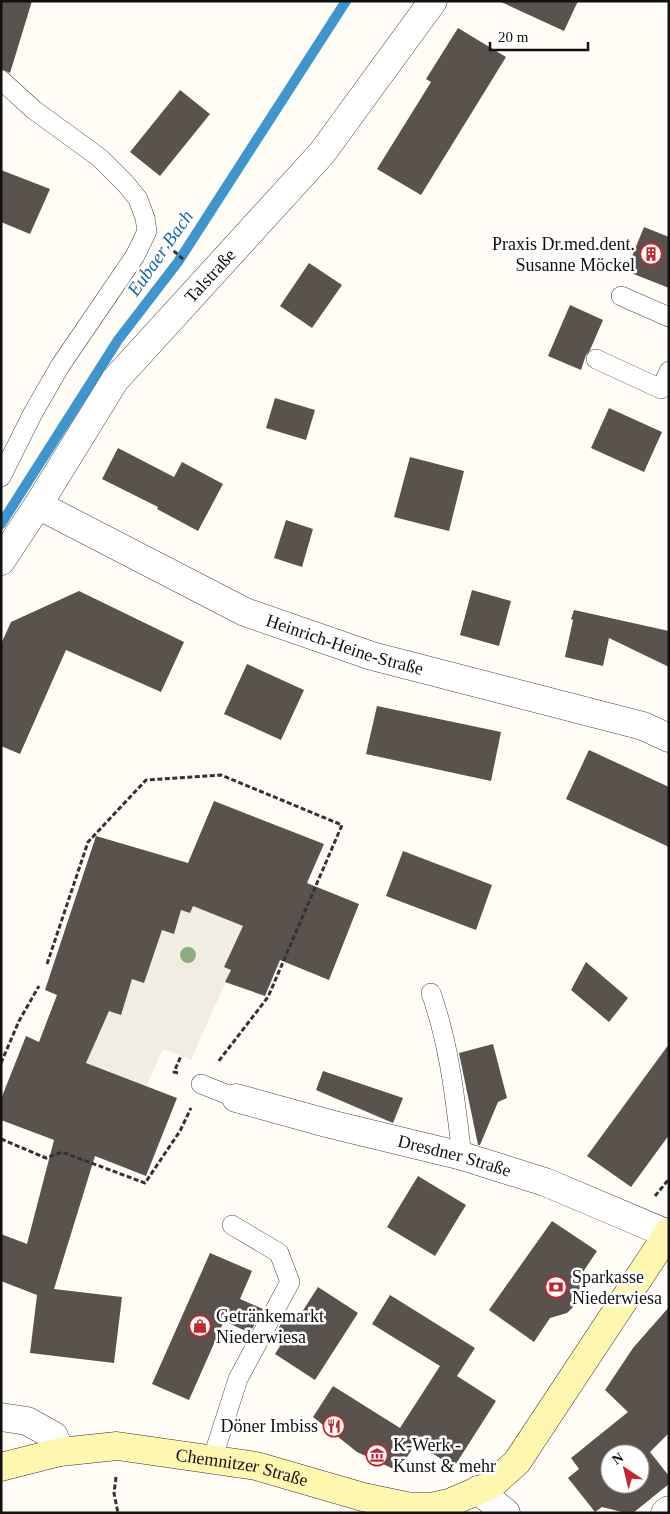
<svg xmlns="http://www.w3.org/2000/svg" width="670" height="1514" viewBox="0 0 670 1514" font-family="'Times New Roman',serif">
	<rect width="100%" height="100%" fill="#fffdf5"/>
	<path fill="#f1ede2" d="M193,906L243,926L224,967L231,970L191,1060L163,1049L146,1087L86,1063L97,1037L95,1007L121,1014L132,979L157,928L174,934L181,910L190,913Z"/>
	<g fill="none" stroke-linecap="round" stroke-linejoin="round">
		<path stroke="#3f96cf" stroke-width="10" d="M1,524L118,340L178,262L346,1"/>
	</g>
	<g fill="#5a524d" fill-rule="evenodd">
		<path d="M1,1H32L10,73L1,69Z"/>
		<path d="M499,1H578L564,31Z"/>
		<path d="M458,28L506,57L421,195L377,169L431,82L426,79Z"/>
		<path d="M180,90L210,114L160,176L130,152Z"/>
		<path d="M1,170L50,189L30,234L1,222Z"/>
		<path d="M644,227L669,237V288L626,271Z"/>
		<path d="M309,263L342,285L312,328L280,306Z"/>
		<path d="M570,305L603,320L590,350L586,355L581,370L548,356Z"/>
		<path d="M275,398L315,410L306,440L266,428Z"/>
		<path d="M609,408L662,432L644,472L591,448Z"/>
		<path d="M118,448L174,477L182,462L223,484L198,531L157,509L158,507L102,479Z"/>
		<path d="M410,457L464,471L449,531L394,517Z"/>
		<path d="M286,520L313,529L302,567L274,558Z"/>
		<path d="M472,590L511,601L499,646L460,635Z"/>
		<path d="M79,591L184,642L161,692L66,650L20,754L1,746V644L11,622Z"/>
		<path d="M574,610L669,631V667L609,638L603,666L565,657L573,620L571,619Z"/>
		<path d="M247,664L304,690L281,740L224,714Z"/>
		<path d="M377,706L501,732L491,781L366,754Z"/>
		<path d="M589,750L669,787V847L566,799Z"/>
		<path d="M214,801L324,844L307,883L359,904L329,980L280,960L265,996L225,982L231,970L224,967L243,926L193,906L190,913L181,910L174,934L162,930L144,983L132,979L121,1015L109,1011L86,1063L177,1098L146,1176L95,1156L54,1289L122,1297L114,1363L30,1353L37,1295L1,1281V1234L27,1244L54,1140L1,1120V1099L26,1036L39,1042L57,995L45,990L96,836L188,863Z"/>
		<path d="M403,851L492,885L476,930L386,896Z"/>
		<path d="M586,962L628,998L609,1022L571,990Z"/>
		<path d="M493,1044L507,1098L498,1102L480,1145H478L459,1053Z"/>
		<path d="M669,1044V1135L631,1187L587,1156Z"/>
		<path d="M323,1071L403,1098L393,1123L316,1090Z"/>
		<path d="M418,1176L466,1205L435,1256L387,1227Z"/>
		<path d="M552,1221L597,1251L579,1278L580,1293L576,1304L567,1313L550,1318L534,1342L489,1310Z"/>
		<path d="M210,1253L252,1271L240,1299L263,1309L250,1333L224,1321L189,1400L152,1384Z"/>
		<path d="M318,1287L358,1313L315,1380L275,1354L280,1346L271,1342L284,1318L295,1323Z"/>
		<path d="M390,1295L475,1348L457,1376L496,1401L454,1467L416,1443L398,1471L357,1452L313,1417L333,1386L400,1428L440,1366L372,1324Z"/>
		<path d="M669,1307V1433L650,1452L669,1476V1484L633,1513H626L602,1507L595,1512L568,1478L579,1469L571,1458L628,1412L605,1390L633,1348ZM610,1454H640V1484H610Z"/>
	</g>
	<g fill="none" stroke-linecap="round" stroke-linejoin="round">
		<g stroke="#444" stroke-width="20">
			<g id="lane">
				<path d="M1,80L34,110L100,158L125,183L138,199L145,218L147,231L135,256L60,366L33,413L1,477"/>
				<path d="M621,296L669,317"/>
				<path d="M596,359L661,389L669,371"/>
				<path d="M431,993C450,1047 455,1099 462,1156"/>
				<path d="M201,1084L236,1098"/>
				<path d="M212,1460L238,1379L290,1282L279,1253L232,1225"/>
			</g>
		</g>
		<g stroke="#444" stroke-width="29">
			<g id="street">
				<path id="s1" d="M38,505L245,612L372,656L643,726L669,738"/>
				<path id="s2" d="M1,561L38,505L115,380L322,153L433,1"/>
				<path id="s3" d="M236,1098L330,1124L462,1156L545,1182L668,1234"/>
				<path d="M1,1417L27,1421L54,1436L60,1452"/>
				<path d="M478,1490L506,1513"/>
				<path d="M665,1513L669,1510"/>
			</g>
		</g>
		<g stroke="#333" stroke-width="29">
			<g id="secondary">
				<path id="s4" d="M1,1467L60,1452L117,1446L256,1466L363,1497L411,1507H431L449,1503L491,1485L517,1462L669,1232"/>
			</g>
		</g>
		<g stroke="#333" stroke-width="3" stroke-dasharray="5 2.5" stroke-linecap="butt">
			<path d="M168,246L184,260"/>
			<path d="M47,964L88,842L146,780L221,775L342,825L268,997L218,1062"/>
			<path d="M1,1063L19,1021L39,986"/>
			<path d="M178,1073L174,1072L181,1056"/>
			<path d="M1,1139L46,1158L62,1152L145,1183L180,1131L191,1108"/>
			<path d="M655,1196L669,1179"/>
			<path d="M116,1477L114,1493L118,1513"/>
		</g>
		<use href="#lane" stroke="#fff" stroke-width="19"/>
		<use href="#street" stroke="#fff" stroke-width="28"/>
		<use href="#secondary" stroke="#fff6b0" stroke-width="28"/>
	</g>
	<circle fill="#8dad7f" cx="188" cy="955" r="8"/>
	<defs>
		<g id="building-ring" transform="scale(1.125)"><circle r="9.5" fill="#fff" stroke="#c4262e" stroke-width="1.5"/><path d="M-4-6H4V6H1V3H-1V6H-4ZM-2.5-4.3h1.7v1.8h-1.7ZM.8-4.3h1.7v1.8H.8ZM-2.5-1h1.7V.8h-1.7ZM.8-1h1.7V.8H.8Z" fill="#c4262e"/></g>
		<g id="bank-ring" transform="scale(1.125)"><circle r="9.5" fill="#fff" stroke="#c4262e" stroke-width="1.5"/><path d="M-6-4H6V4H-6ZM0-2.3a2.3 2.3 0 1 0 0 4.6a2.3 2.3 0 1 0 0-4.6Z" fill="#c4262e"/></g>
		<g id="shop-ring" transform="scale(1.125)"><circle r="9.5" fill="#fff" stroke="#c4262e" stroke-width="1.5"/><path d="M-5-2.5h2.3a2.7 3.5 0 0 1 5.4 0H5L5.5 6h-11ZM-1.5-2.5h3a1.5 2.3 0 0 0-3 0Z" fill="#c4262e"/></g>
		<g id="restaurant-ring" transform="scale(1.125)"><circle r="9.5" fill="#fff" stroke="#c4262e" stroke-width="1.5"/><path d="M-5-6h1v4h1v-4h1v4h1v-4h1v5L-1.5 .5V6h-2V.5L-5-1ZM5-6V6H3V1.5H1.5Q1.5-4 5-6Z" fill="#c4262e"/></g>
		<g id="museum-ring" transform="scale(1.125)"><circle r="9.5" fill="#fff" stroke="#c4262e" stroke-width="1.5"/><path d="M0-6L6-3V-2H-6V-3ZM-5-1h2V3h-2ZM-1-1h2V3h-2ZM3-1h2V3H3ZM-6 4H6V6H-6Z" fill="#c4262e"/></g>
	</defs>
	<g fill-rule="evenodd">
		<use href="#building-ring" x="651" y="254"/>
		<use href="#bank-ring" x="556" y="1287"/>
		<use href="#shop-ring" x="200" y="1326"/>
		<use href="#restaurant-ring" x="334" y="1426"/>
		<use href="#museum-ring" x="377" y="1455"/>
	</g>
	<g text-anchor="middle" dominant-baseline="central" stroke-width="5" stroke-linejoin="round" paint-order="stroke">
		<g font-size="18" fill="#111" stroke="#fff" text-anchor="start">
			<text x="635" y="244" text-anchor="end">Praxis Dr.med.dent.<tspan x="635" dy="21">Susanne Möckel</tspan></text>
			<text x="572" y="1277">Sparkasse<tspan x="572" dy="21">Niederwiesa</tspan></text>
			<text x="216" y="1316">Getränkemarkt<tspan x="216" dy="21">Niederwiesa</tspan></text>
			<text x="318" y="1426" text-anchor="end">Döner Imbiss</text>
			<text x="393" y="1445">K-Werk -<tspan x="393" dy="21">Kunst &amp; mehr</tspan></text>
		</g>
		<g font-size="18" fill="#111" stroke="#fff">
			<text stroke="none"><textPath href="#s2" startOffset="355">Talstraße</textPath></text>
			<text stroke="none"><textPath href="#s1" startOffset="338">Heinrich-Heine-Straße</textPath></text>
			<text stroke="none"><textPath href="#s3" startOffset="226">Dresdner Straße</textPath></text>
			<text stroke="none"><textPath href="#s4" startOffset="245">Chemnitzer Straße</textPath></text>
		</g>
		<g font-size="19" font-style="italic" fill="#1768a6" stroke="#fff">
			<text transform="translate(160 253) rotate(-55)">Eubaer Bach</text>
		</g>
	</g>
	<rect width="670" height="1514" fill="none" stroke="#111111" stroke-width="5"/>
	<g transform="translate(625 1469) rotate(325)"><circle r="24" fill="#ffffff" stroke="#a0a0a0"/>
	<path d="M0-4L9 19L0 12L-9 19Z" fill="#c4262e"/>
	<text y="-8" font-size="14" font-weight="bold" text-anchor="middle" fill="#111111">N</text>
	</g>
	<path d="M490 42v8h98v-8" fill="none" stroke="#111111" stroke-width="2.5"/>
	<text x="498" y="42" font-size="15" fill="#111111" stroke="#ffffff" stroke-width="4" paint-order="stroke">20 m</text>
</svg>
